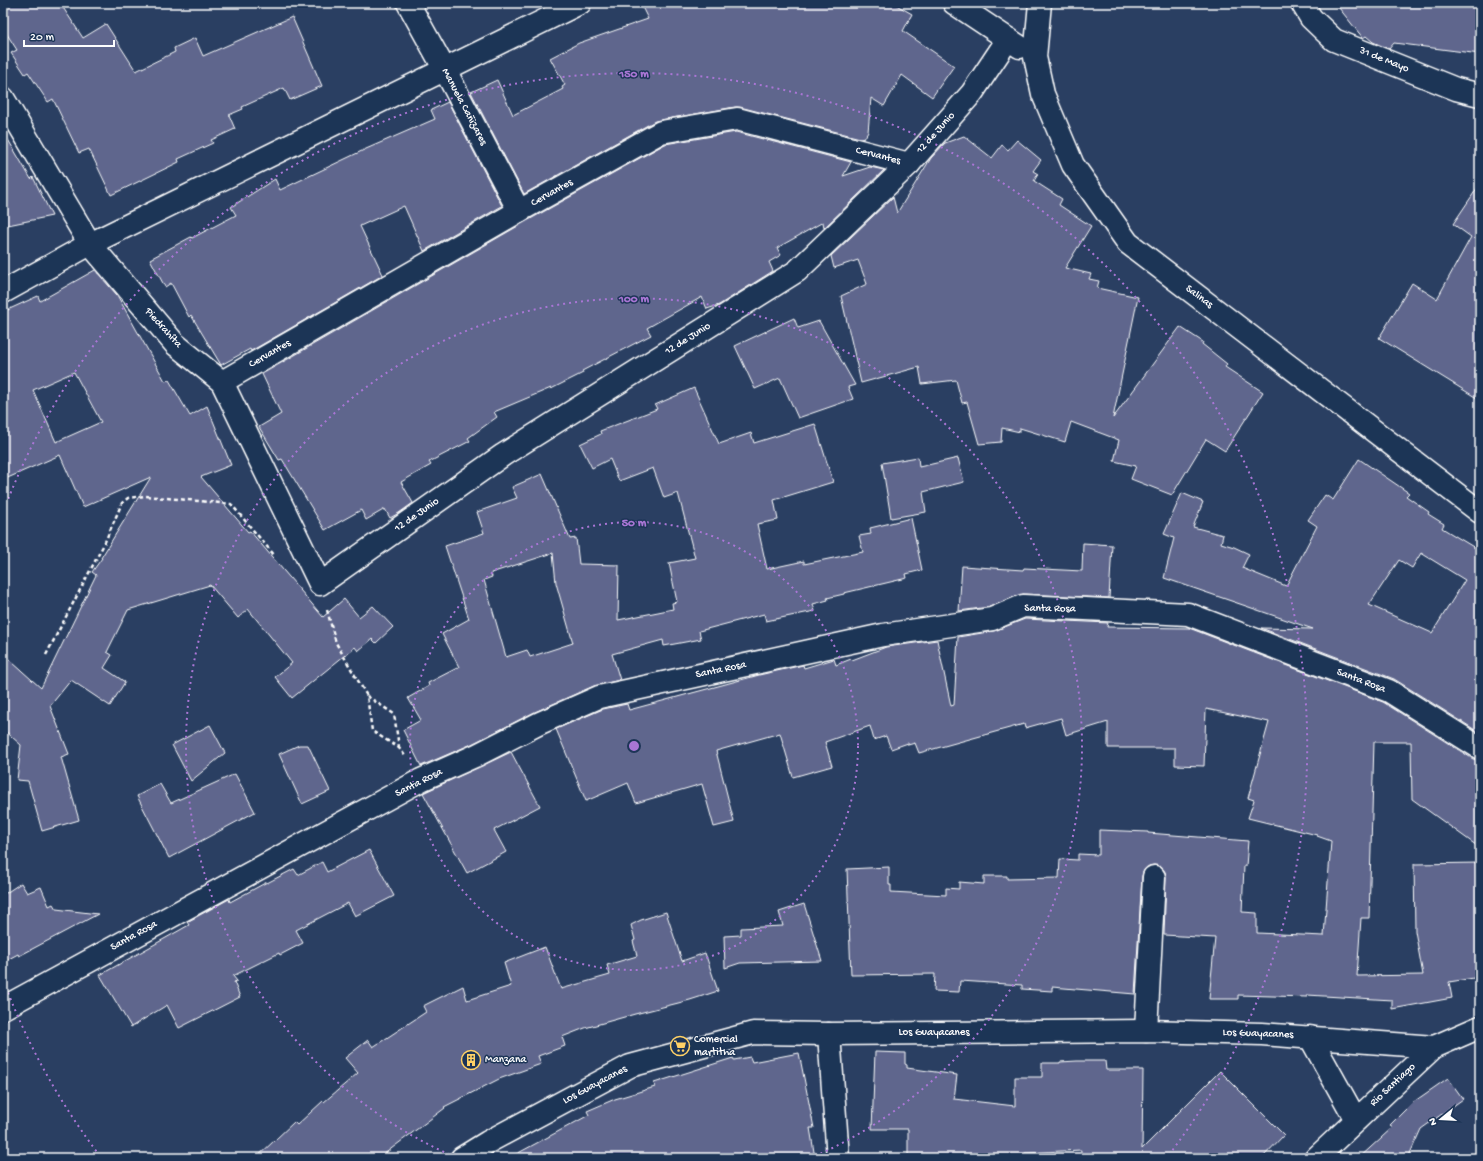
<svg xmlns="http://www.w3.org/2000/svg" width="1483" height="1161" viewBox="0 0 1483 1161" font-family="'Gochi Hand',sans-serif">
	<rect width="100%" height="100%" fill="#2a3f62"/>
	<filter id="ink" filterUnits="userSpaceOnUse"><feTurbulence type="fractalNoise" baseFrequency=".025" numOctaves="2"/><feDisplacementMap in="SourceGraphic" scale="8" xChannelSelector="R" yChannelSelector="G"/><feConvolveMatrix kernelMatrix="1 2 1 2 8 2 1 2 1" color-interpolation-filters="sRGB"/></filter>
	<g filter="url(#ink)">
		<g fill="#5e668d" stroke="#fff" fill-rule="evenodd">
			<path d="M3,3H60L83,38L106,24L136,71L175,52L174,48L195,38L203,56L292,17L322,86L290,100L284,88L242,107L243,109L229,115L235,129L211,140L213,143L178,159L179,162L111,195L89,149L79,153L53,99L48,102L28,72L25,74L11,53L17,50L3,28Z"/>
			<path d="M640,3H893L912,14L903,31L954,66L932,97L902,75L884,106L871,98L868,132L864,139L740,107H735L655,121L524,194L471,92L497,80L513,115L563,89L562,87L565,85L550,58L579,43L648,19Z"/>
			<path d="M1335,3H1480V54L1394,43L1389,49L1373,42L1366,36L1363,38Z"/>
			<path d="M448,102L502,206L424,251L404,206L360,226L383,275L251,351L250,349L221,365L191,315L189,317L171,283L165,287L150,259L191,237L192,238L236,215L231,207L275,179L280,190L366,149L435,119L431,110Z"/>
			<path d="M3,131L31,179L33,177L52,216L3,226Z"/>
			<path d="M736,132L851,162L843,176L870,167L884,170L824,228L823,222L777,248L781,255L769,262L773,271L719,305L707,309L702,297L647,328L651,335L582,371L583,373L551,389V388L494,412L497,417L468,438L470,441L429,462L431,465L401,482L413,503L399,513L390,518L385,509L366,520L361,510L325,530L282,459L279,460L259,427L281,414L262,374L525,222L665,144Z"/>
			<path d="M964,136L992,158L1002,145L1008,150L1017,140L1041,160L1033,171L1038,174L1034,181L1062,199L1059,205L1091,226L1065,268L1091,274L1089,279L1099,281L1097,288L1138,297L1113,418L1180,327L1203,342L1202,344L1227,364L1225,367L1263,392L1225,451L1206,439L1172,495L1131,479L1136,466L1114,461L1119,440L1071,422L1065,442L1020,428V432L1002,428L1001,442L979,444L967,402L962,403L956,380L922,384L919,367L861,383L841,296L867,284L858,260L834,268L831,256L893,197L897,213L931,158L945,143Z"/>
			<path d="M1480,184V400L1379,338L1412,283L1437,299L1471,237L1453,224Z"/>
			<path d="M95,270L117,295L165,381L169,380L190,416L207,406L231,465L201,477L248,532L250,531L323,617L344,599L359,617L373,606L393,627L376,643L372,639L358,651L355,647L292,698L275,677L292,663L248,609L238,618L210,585L128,610L107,652L112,655L104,668L125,682L110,706L71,680L50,706L69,754L61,757L79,820L42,831L28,781L17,780L21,745L3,729V654L41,688L96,575L92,572L102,558H101L151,477L83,507L60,455L3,480V312L38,296L40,301ZM74,372L101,422L56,442L33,390Z"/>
			<path d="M794,318L798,328L819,321L855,385L848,387L853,399L798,418L780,378L755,389L735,346Z"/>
			<path d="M694,388L719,444L751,433L754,443L815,424L833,482L774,500L778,520L757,524L767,569L804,561V564L863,552L859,536L871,534L870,528L911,518L922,570L906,574L907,578L844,593V594L827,598L828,600L813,604L815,611L766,621L764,614L699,631L701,639L664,646L663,640L612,654L620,680L594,686L535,712L472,744L421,766L403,730L421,720L408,698L429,686L428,683L459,667L442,634L469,619L445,546L484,533L477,512L517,498L512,487L542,474L570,539L576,538L579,564L619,565L618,620L673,609L672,603L677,602L669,563L695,558L678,493L664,498L653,468L619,481L610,459L592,468L580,444L601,434L600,431L657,409L655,405ZM553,553L556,583L573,643L530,657L527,650L506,657L484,580L492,577L491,573Z"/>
			<path d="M918,457L919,467L958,458L964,482L923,492L926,512L891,518L882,463Z"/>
			<path d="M1359,459L1409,493L1406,496L1429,512L1428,514L1444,524L1442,528L1480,551V733L1394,679L1261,628L1313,629L1164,578L1174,538L1164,534L1182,493L1203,502L1193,527L1223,535L1221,543L1234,547L1249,554L1242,568L1286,586L1317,526L1308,520L1325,495L1333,500ZM1421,553L1465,580L1432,633L1369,605L1399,560L1412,568Z"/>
			<path d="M1083,543L1112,545L1109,598L1023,594L989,607L959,611L962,566L1023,570L1024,568L1082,571Z"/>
			<path d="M1025,619L1108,623L1107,627L1189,628L1383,702L1473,759L1480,760V848L1412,799L1411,742H1374L1369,918H1361L1357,976L1423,975L1415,931L1414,864L1480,863V977L1449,982L1452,998L1392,1009V1000L1307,995V997L1238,995V999H1209L1215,938L1164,935L1166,877L1165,872L1161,867L1154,865L1149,866L1144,870L1142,876L1135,994L1052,987V991L1022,989V985L960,981L959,992L934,991L935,974L851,975L847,869L889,867V885H891V892L946,895V888L959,889V882L984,884V876H1007V879L1059,878L1060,859L1078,860V854L1099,855V830L1148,832V833L1248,841L1246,866H1244L1242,912L1257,913V933L1324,936L1331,841L1317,836V835L1248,818L1254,800L1248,798L1269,722L1206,709L1204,766L1175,765V748H1108V722L1066,735L1061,718L1025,728L1024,724L919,753L915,743L908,745V743L891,749L886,736L874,740L870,726L825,742L832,766L793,777L780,733L716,751L734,822L714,827L702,784L636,803L628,783L586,801L556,729L603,709L627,704L629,710L759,675L803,665L804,668L834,659L836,665L851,659L852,660L886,647L937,640L951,706L954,705L958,637L994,631Z"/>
			<path d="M210,725L225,753L191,781L172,745Z"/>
			<path d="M299,745H308L330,791L302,804L279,754Z"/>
			<path d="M511,752L540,806L494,830L506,852L467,873L423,793Z"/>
			<path d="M235,774L255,812L169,858L137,796L160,784L171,803Z"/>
			<path d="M369,850L394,896L355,916L348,903L296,930L303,943L280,955L279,953L233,976L237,981L234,982L240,997L179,1028L167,1005L131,1027L100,975L189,925L187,922L229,899L230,902L267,882V883L294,869L298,875L322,862L327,872Z"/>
			<path d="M21,883L27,893L41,887L49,906L53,904L56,909L98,914L19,956L18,954L3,962V895Z"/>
			<path d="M804,904L822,961L740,963L725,968L724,936L741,935V928L783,926L779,912Z"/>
			<path d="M666,912L682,961L705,953L718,991L690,1000L635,1014L585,1028L562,1037L565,1046L538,1056L541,1064L499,1079L444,1107L445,1108L379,1158H256L294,1122L297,1125L323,1101L324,1102L358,1073L345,1058L368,1040L373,1047L426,1012L423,1006L463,986L467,1000L511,986L504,963L545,947L561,989L610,975L607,965L637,956L633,941L635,940L631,925L641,920Z"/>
			<path d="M875,1052L905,1053V1064L907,1065V1068L957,1075L954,1099L1015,1106V1077H1042V1063H1060V1062L1077,1061H1105L1106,1070H1143L1142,1149L1220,1071L1284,1135L1262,1158H1080L1081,1150L1025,1153V1158H908V1129H872Z"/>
			<path d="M799,1053L814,1128H810L815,1158H509L589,1115L587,1111L615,1099L655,1087L654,1083L733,1058L734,1060L750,1057L752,1062Z"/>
			<path d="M1448,1078L1463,1099L1421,1129L1408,1158H1359L1393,1127L1390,1125L1412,1103Z"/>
		</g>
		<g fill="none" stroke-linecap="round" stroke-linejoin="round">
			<g stroke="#fff" stroke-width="25">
				<g id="minor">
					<path d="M408,3L445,70L519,211"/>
					<path d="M954,3L1020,47"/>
					<path d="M1040,3L1035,57L1043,94L1073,165L1128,243L1480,512"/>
					<path d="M1302,3L1311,18L1334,40L1456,89L1480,95"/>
					<path d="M3,98L90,244L175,344L222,382L320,584L503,455L797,271L909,164L972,93L1008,39"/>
					<path d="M3,292L90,244L580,3"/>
					<path d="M222,382L519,211L661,132L737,119L909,164"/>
					<path d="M3,1008L421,780L477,755L540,723L599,697L883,635L992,619L1023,606L1188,614L1389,691L1480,748"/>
					<path d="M1146,1031L1154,877"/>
					<path d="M829,1034L838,1158"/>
					<path d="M1310,1037L1356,1120"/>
					<path d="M462,1158L488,1142L630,1066L753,1033L829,1034L1146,1031L1262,1034L1434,1047"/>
					<path d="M1316,1158L1434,1047L1480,1027"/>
				</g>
			</g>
			<g stroke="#fff" stroke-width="2.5" stroke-dasharray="4 3" stroke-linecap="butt">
				<path d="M327,610L336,643L367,696L372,731L399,748L406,757"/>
				<path d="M46,655L104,544L122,503L128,498L145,496L231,504L275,556"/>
				<path d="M367,696L394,714L399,747"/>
			</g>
			<use href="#minor" stroke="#1d3557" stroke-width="22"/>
		</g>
	</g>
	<g fill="none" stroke="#a976d5" stroke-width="2" stroke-dasharray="2 4">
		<circle cx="634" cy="746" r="224"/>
		<path d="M455 1157A448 448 0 1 1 813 1157"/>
		<path d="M100 1156A673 673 0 0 1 4 982M4 510A673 673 0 1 1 1168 1156"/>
	</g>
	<defs>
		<g id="supermarket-ring" transform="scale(1)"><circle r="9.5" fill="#1d3557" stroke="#ffd166" stroke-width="1.5"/><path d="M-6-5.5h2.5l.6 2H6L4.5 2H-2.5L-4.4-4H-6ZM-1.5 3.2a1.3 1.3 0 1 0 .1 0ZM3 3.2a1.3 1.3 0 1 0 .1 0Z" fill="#ffd166"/></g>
		<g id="building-ring" transform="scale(1)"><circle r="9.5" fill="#1d3557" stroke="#ffd166" stroke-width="1.5"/><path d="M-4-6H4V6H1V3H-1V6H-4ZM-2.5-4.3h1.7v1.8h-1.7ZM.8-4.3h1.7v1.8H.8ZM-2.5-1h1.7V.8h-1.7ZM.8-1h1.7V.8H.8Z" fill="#ffd166"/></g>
	</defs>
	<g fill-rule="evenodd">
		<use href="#supermarket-ring" x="680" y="1046"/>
		<use href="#building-ring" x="471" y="1060"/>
	</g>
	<g text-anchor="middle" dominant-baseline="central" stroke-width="3" stroke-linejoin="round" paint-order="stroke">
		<g font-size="11" fill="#fff" stroke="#1d3557">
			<text transform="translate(1384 60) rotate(22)">31 de Mayo</text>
			<text transform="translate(464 107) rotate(62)">Manuela Cañizares</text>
			<text transform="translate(936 133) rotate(-48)">12 de Junio</text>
			<text transform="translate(878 156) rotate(14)">Cervantes</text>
			<text transform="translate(552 193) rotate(-29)">Cervantes</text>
			<text transform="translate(1199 297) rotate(37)">Salinas</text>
			<text transform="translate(163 328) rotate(48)">Piedrahíta</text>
			<text transform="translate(688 339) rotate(-32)">12 de Junio</text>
			<text transform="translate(270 354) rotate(-30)">Cervantes</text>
			<text transform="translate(417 515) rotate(-35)">12 de Junio</text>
			<text transform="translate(1050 609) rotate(1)">Santa Rosa</text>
			<text transform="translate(721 670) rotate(-12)">Santa Rosa</text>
			<text transform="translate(1361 681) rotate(21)">Santa Rosa</text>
			<text transform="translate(419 783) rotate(-27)">Santa Rosa</text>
			<text transform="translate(134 936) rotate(-29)">Santa Rosa</text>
			<text x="934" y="1033">Los Guayacanes</text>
			<text transform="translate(1258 1034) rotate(2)">Los Guayacanes</text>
			<text transform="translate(595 1085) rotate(-28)">Los Guayacanes</text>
			<text transform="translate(1393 1085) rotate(-43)">Rio Santiago</text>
		</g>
		<g font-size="11" fill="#fff" stroke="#1d3557" text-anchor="start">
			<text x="694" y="1040">Comercial<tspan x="694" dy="13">martitha</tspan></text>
			<text x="485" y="1060">Manzana</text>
		</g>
	</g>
	<circle cx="634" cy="746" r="6" fill="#a976d5" stroke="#1d3557" stroke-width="2"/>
	<g font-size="12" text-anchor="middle" font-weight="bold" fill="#a976d5" stroke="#1d3557" stroke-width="3" stroke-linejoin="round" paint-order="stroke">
		<text x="634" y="77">150 m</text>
		<text x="634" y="302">100 m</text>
		<text x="634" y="526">50 m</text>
	</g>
	<rect width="1483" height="1161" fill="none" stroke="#1d3557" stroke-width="16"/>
	<rect x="8" y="8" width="1467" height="1145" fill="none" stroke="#fff" stroke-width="1.5" filter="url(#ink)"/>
	<g transform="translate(1441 1119) rotate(252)" stroke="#1d3557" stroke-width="3" paint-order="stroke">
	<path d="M0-3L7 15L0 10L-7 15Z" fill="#ffffff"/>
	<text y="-6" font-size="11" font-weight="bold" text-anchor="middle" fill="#ffffff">N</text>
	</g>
	<path d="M24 40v6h90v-6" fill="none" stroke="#ffffff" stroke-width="2"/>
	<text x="30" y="40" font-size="12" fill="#ffffff" stroke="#1d3557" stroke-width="3" paint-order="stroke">20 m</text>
</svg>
